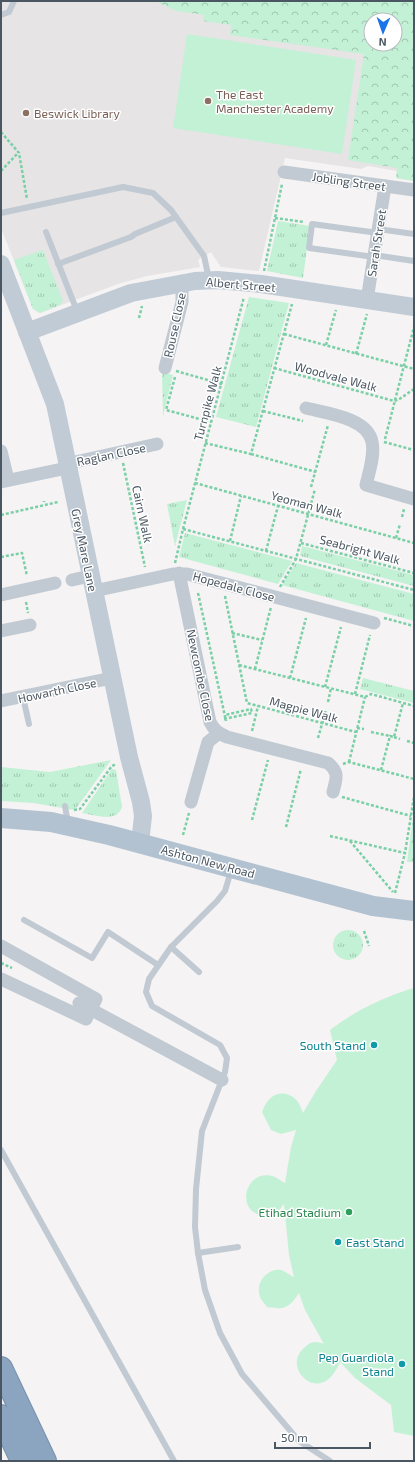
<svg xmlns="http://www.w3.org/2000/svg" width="415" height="1462" viewBox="0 0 415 1462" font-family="'Exo 2',sans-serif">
	<defs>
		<pattern id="grass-tufts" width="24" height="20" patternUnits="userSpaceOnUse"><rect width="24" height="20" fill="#c3f1d5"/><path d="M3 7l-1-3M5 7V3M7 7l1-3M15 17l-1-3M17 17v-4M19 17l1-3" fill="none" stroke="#a0c6b0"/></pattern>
		<pattern id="park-crowns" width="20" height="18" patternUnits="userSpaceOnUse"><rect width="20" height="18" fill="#c3f1d5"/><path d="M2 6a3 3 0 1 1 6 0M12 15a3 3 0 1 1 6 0" fill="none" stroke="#a0c6b0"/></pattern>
	</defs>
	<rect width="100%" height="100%" fill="#f5f3f3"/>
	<path fill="#e6e4e5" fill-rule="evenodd" d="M1,1H414V181L396,178L397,171L368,166L361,169L285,158L259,271L221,267L211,252L198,260L200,267L147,276L118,284L40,313L33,309L1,228ZM371,20H395V44H371Z"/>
	<g fill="url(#grass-tufts)">
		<path d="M278,221L310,226L303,278L267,271Z"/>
		<path d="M43,250L63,301L60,305L40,313L33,309L14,260Z"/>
		<path d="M249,297L289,303L256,427L216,417Z"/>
		<path d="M162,372L173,375L163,416Z"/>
		<path d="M187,500L175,546L167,504Z"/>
		<path d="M185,533L292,561L278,584L179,557Z"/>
		<path d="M302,546L414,575V586L300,556Z"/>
		<path d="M296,563L414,594V621L282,585Z"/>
		<path d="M363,678L414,691V703L360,689Z"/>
		<path d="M111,760L75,810L33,803L1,801V767L50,772Z"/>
		<path d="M112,769L116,770L122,807C117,823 95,815 82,813Z"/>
		<circle cx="348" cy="945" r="15"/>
	</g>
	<g fill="url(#park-crowns)" fill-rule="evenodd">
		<path d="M155,1H414V181L396,178L397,168L348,160L364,54L230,35L231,25L203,21L204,15L176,11ZM371,20H395V44H371Z"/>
		<path d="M414,811V862H407Z"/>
	</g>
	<g fill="#c3f1d5">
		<path d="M187,34L356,60L342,154L173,128Z"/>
		<path d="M414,988V1436L394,1432L391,1405L355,1378L340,1362C321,1408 283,1369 302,1350C306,1346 310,1342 315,1342C318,1342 322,1343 324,1344L305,1310L299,1293C289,1308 285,1310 267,1307C265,1304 261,1300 260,1297C255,1284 266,1268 281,1270C285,1271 291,1276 294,1277L289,1255L284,1204C281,1207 279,1212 276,1214C272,1216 269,1216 264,1216C233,1212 246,1166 275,1177C278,1178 282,1182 285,1183L291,1147L296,1130L281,1134L271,1130L262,1112C267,1098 278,1088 293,1097C299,1101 301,1108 303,1113L316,1091L337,1060L330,1030C355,1011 383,997 414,988Z"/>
	</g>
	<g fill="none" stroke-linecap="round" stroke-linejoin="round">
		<g stroke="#7690ad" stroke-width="24">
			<g id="highway">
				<path d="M1,1368L45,1461"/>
				<path d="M1,1416L22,1461"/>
			</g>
		</g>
		<g stroke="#7ad0a6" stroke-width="2.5" stroke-dasharray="3 2" stroke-linecap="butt">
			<path d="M1,132L19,153L27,199"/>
			<path d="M1,171L18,153"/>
			<path d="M275,218L304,222"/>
			<path d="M264,271L282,184"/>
			<path d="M139,318L142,306"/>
			<path d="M284,334L414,369"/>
			<path d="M326,345L336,310"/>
			<path d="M356,354L367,314"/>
			<path d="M274,368L394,401L398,400L414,389"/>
			<path d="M176,371L222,384"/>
			<path d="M175,377L166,410L211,422"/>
			<path d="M263,411L303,421"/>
			<path d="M385,439L414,327"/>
			<path d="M384,442L414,450"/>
			<path d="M205,443L251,454L292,304"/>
			<path d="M251,454L316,472"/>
			<path d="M123,463L145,567"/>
			<path d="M195,483L414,543"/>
			<path d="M311,487L328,425"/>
			<path d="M44,501V502"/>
			<path d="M1,515L58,502"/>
			<path d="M402,517L404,509"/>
			<path d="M183,529L244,297"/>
			<path d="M396,538L400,524"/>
			<path d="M230,541L241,496"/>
			<path d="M301,543L414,573"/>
			<path d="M266,551L278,506"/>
			<path d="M1,557L22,553L27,576"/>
			<path d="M175,563L183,529L414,590"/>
			<path d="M280,587L296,559L315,489"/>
			<path d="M198,593L226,721"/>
			<path d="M225,596L247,703L356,732"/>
			<path d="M26,602L28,613"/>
			<path d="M384,618L414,626"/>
			<path d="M232,633L262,640"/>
			<path d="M239,665L365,697L371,694L414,706"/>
			<path d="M255,669L271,607"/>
			<path d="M290,678L306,618"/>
			<path d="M325,687L341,627"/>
			<path d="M355,694L370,635"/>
			<path d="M328,702L331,688"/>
			<path d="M224,719L252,713L251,709L225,715"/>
			<path d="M357,728L364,729"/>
			<path d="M252,731L258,706"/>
			<path d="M371,732L390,736"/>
			<path d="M394,737L400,739"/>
			<path d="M318,738L326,710"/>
			<path d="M407,741L414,743"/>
			<path d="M349,762L365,697"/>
			<path d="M343,764L349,762L414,779"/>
			<path d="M381,770L390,736L394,737L403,703"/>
			<path d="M342,797L411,816"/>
			<path d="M74,810L80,809L112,766L116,764"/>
			<path d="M252,820L268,760"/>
			<path d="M286,827L301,769"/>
			<path d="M183,835L189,813"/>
			<path d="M330,836L405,853L414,797"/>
			<path d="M350,841L393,892"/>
			<path d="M395,893L405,853"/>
			<path d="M364,931L369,946"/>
			<path d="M1,963L12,968"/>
		</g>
		<g stroke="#c1cad2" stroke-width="6">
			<path d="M1,15L9,12L14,1"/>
			<path d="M1,213L123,187L153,193L171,210L204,256L209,279"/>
			<path d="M378,229L414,234"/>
			<path d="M46,232L77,311"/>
			<path d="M374,255L414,261"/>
			<path d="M374,257L309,248L312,224L378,233"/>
			<path d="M58,264L131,237L135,234L176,217"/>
			<path d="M23,697L29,724"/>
			<path d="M65,806L68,823"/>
			<path d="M231,871L225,891L217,901L171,947L149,979L146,992L152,1006L220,1045L227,1058L225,1072L202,1131L196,1189L195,1227L198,1253L205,1290L220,1333L242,1374L299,1441L330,1461"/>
			<path d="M24,920L92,958L108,932L158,965"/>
			<path d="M171,947L199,972"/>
			<path d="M1,1150L174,1461"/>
			<path d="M198,1253L238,1247"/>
		</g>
		<g stroke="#c1cad2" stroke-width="13">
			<path d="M284,172L414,190"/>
			<path d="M367,300L385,186"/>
			<path d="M165,368L182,302V282"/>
			<path d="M306,408C326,413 368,418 372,442C375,455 369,472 366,485L414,499"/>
			<path d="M1,451L8,480"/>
			<path d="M66,464L157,444"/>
			<path d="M1,482L67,468"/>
			<path d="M179,573L210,722C214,730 218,733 227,737L328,763C340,773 336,779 333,792"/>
			<path d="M72,580L90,576"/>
			<path d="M94,591L173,574H187L374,623"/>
			<path d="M1,595L55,583"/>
			<path d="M1,631L30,625"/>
			<path d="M1,701L112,678"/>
			<path d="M191,802L208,742L219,733"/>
			<path d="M1,946L96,999L86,1019L1,979"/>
			<path d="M79,1003L222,1080"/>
		</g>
		<g stroke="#c1cbd6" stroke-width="18">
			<path d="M1,264L55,404L129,757L141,802L143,816L140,843"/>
			<path d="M27,332L131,293L195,281L218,280L261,284L414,307"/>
		</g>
		<path stroke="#b3c2d1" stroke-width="20" d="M1,818L51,822L109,835L373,906L414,911"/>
		<use href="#highway" stroke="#8ba5c1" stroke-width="22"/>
	</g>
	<g fill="#8d6e63" stroke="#fff" stroke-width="1.5">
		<circle cx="208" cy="101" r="4"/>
		<circle cx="26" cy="113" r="4"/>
	</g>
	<g fill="#0f9aa8" stroke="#fff" stroke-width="1.5">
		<circle cx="374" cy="1045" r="4"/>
		<circle cx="338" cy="1242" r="4"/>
		<circle cx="402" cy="1364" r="4"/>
	</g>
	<circle fill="#2e9e5b" stroke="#fff" stroke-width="1.5" cx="349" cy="1212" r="4"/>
	<g text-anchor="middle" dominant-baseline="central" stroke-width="3" stroke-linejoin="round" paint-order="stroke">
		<g font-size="12" fill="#785e54" stroke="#fff" text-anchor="start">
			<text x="216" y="94">The East<tspan x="216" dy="14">Manchester Academy</tspan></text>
			<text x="34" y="113">Beswick Library</text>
		</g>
		<g font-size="12" fill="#4a5661" stroke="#fff">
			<text transform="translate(349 181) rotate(8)">Jobling Street</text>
			<text transform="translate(376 243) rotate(-81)">Sarah Street</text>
			<text transform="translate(241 284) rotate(5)">Albert Street</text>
			<text transform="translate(174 325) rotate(-78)">Rouse Close</text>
			<text transform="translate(336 376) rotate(15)">Woodvale Walk</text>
			<text transform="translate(207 403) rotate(-75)">Turnpike Walk</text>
			<text transform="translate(111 454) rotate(-12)">Raglan Close</text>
			<text transform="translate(307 504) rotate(15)">Yeoman Walk</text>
			<text transform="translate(143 514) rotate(78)">Cairn Walk</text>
			<text transform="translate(360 549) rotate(15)">Seabright Walk</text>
			<text transform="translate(85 550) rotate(78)">Grey Mare Lane</text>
			<text transform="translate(234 586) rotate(15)">Hopedale Close</text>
			<text transform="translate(201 675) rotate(78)">Newcombe Close</text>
			<text transform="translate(57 690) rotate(-12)">Howarth Close</text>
			<text transform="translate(304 709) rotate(15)">Magpie Walk</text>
			<text transform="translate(208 861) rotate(15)">Ashton New Road</text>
		</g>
		<g font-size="12" fill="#0d838f" stroke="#fff" text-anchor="end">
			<text x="366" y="1045">South Stand</text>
			<text x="346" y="1242" text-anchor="start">East Stand</text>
			<text x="394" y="1357">Pep Guardiola<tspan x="394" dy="14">Stand</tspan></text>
		</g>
		<g font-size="12" fill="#27864d" stroke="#fff" text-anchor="end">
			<text x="341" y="1212">Etihad Stadium</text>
		</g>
	</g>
	<rect width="415" height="1462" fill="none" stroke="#4a5661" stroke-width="4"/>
	<g transform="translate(383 32) rotate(182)"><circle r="19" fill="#ffffff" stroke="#b7bbc0"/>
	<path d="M0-3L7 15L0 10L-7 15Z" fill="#1a73e8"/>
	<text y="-6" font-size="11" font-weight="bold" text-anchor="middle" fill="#4a5661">N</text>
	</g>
	<path d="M275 1442v6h95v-6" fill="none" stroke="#4a5661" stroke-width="2"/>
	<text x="281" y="1442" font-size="12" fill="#4a5661" stroke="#ffffff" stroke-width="3" paint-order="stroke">50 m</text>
</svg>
